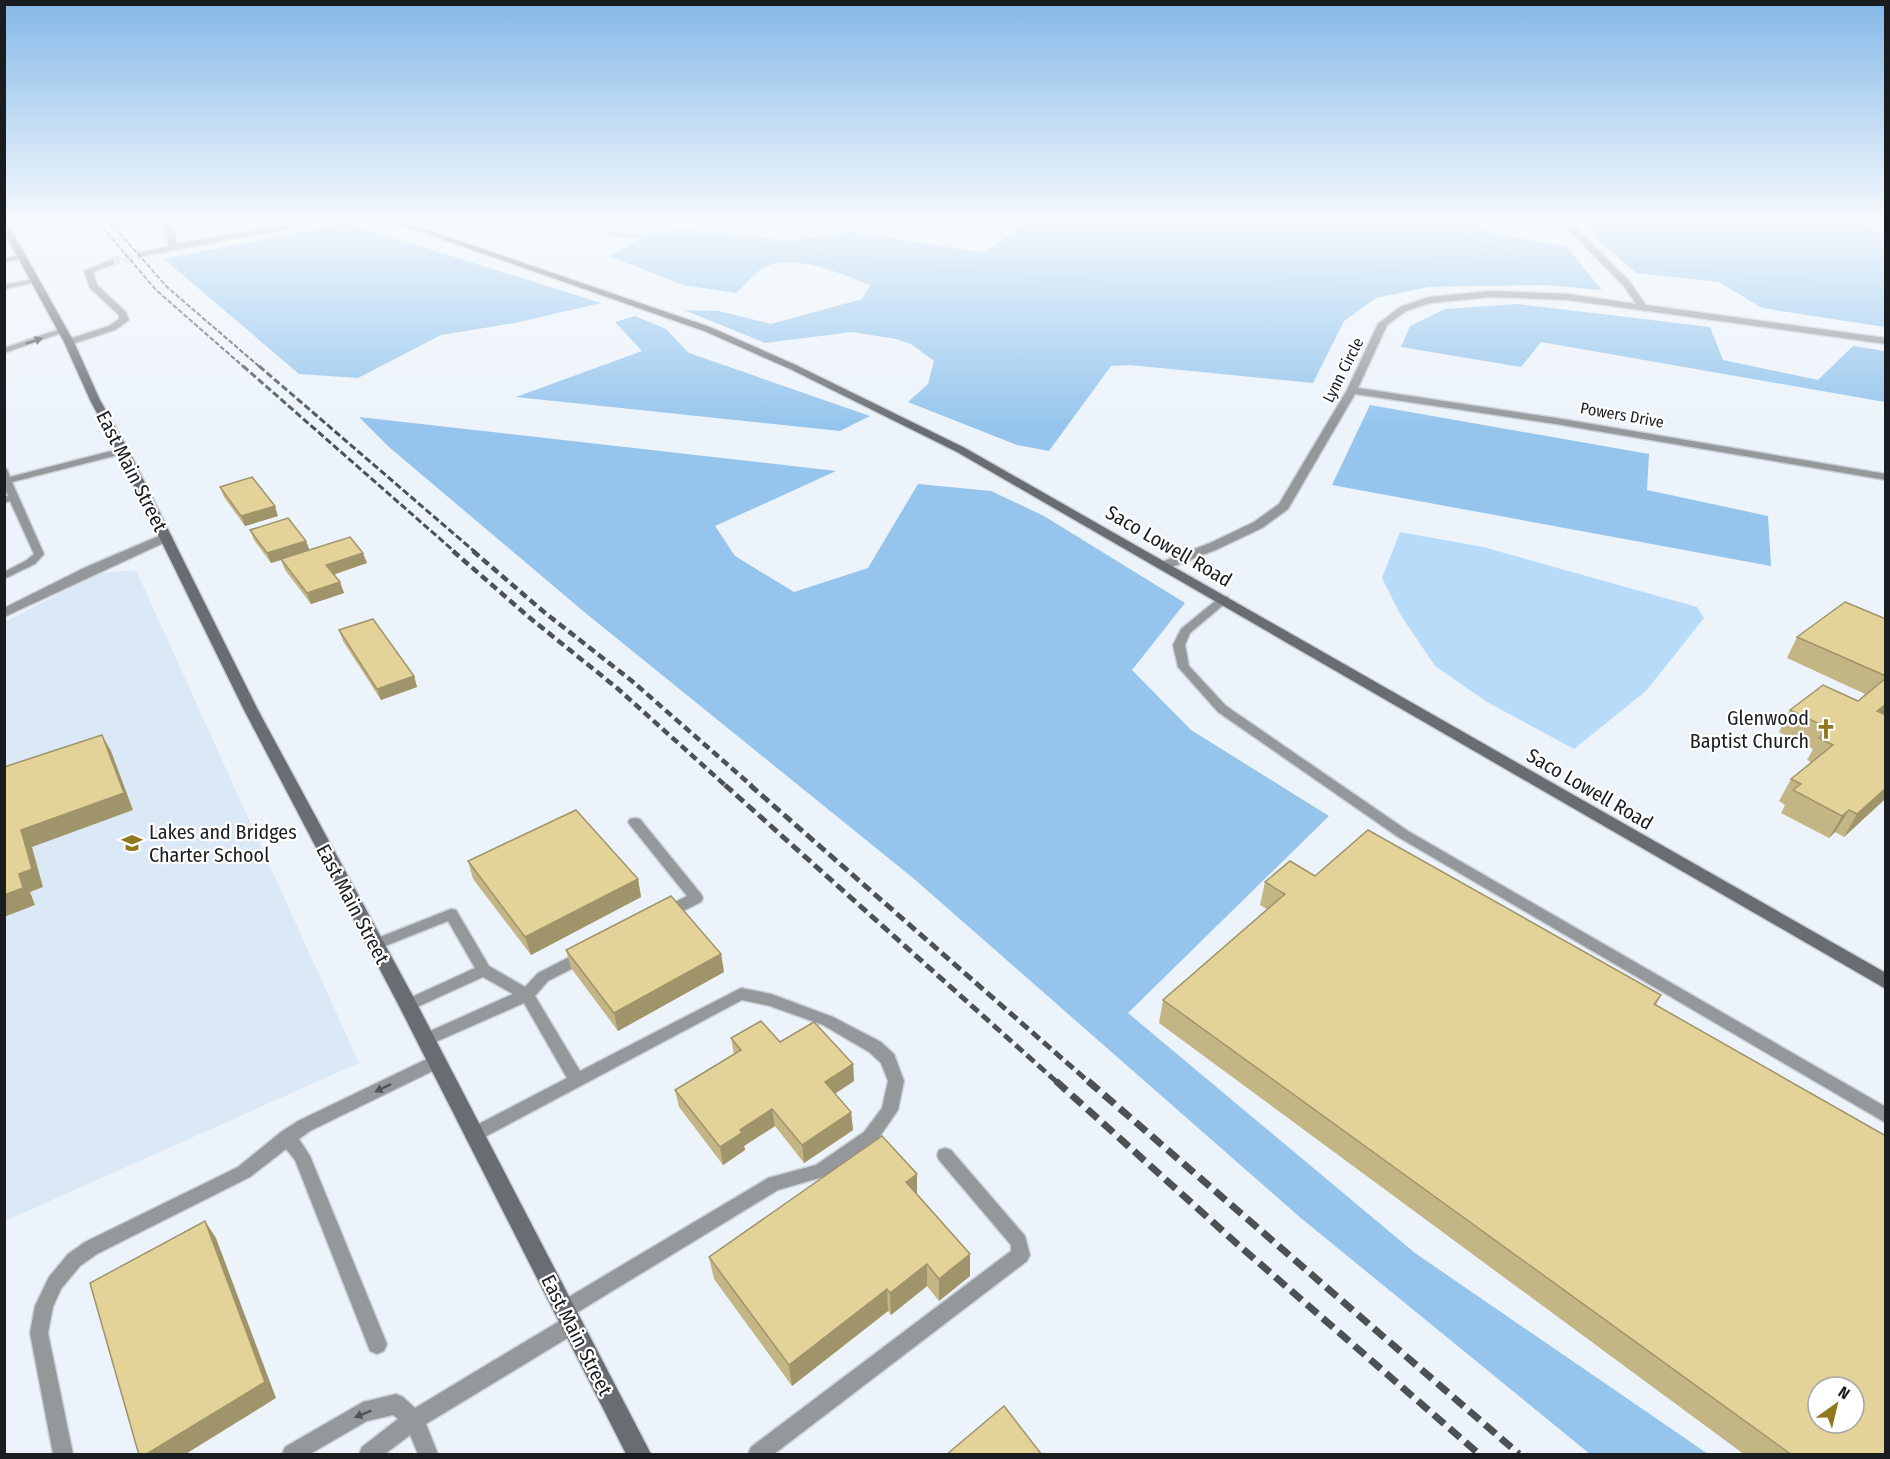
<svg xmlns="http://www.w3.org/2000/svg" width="1890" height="1459" viewBox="0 0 1890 1459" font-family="'Fira Sans Condensed',sans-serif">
	<rect width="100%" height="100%" fill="#ecf3fa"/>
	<path fill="#dbe9f6" d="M136,570L359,1063L5,1221V622L99,573Z"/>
	<path fill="#b9dbfa" d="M1400,532L1483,547L1697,607L1704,618L1646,691L1574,749L1487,702L1435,666L1400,614L1382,578Z"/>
	<g fill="#95c5ed">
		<path d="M1142,222H1475L1490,233L1566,246L1602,290L1543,285L1428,287L1376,298L1344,321L1313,383L1130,365L1111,366L1049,451L1017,445L908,402L928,384L934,361L911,344L896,339L852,332L765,343L684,310L719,311L771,324L862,299L870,285C842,274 788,250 760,270C752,276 744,286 736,293L683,285L609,256L656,231L687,229L787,241L852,232L984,253L1026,223Z"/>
		<path d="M1589,222H1859L1885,235V327L1762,308L1719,282L1636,273L1599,241Z"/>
		<path d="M346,223L601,303L515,323L441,335L358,378L299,374L164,259Z"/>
		<path d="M1517,304L1710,327L1723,360L1818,380L1853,346L1885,351V402L1541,342L1521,367L1401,347L1410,326L1445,309Z"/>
		<path d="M635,316L666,329L689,353L870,416L840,431L516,397L642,351L615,322Z"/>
		<path d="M1370,405L1649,454L1647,490L1768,516L1771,566L1332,485Z"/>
		<path d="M359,417L836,471L715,526L735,556L794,592L868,568L918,484L991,491L1044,516L1185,603L1132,670L1191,730L1329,816L1128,1013L1415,1253L1708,1454H1590L1302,1219L913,878L583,611L389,447Z"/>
	</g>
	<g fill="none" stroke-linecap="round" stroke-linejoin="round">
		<g stroke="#8fbfe8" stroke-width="4.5">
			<path d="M1431,222L1501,252L1574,258"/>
			<path d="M608,234L742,242L951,270L1153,288L1203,289L1364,276L1452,255L1501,252"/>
			<path d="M1631,265L1886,290"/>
		</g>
		<path stroke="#ccd3d9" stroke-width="9" stroke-dasharray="9 4.5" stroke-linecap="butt" d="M111,262L142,255"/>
		<g stroke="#cad1d7" stroke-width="3">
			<g id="lane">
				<path d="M413,222H424L407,227L404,225Z"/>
				<path d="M22,255L24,256V258L4,262V258Z"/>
				<path d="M35,279L38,281L37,282L4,289V285Z"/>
				<path d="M60,329L67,331L4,353V348Z"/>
				<path d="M123,448L127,451L126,453L12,482L44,554L35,564L4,579V572L27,560L34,554L10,501L4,503V497L8,496L4,486V468L7,469L10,477Z"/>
				<path d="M1224,596L1228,597L1229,599L1228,601L1190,633L1185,645L1189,666L1226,706L1408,831L1886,1107V1123L1398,837L1218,712L1178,667L1173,645L1181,629L1220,597Z"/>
				<path d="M635,818L640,819L701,894L703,898L701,902L671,917L666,918L661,917L659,913L661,909L687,896L630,825L628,822L630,819Z"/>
				<path d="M451,909L456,910L489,966L525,987L538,973L579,952L584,950L589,952L591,956L589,960L548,981L535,996L580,1071L741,988L771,994L833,1017L881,1042L894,1054L904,1081L898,1110L876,1142L826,1176L778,1190L573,1315L579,1317L581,1324L579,1331L426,1424L438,1454H418L410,1435L385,1454H359L362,1447L398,1419L393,1415L367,1421L310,1454H282L285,1447L363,1402L396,1394L403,1397L415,1408L563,1319L557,1316L555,1310L557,1304L768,1178L816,1165L864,1132L882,1108L888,1081L881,1063L869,1052L823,1025L770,1006L742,1000L479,1140L473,1142L467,1140L465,1135L467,1130L567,1078L524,1003L431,1044L425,1046L419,1044L417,1040L419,1036L513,994L483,977L413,1009L408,1011L403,1009L400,1005L403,1001L475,968L448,921L375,950L370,949L368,945L370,941Z"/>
				<path d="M435,1055L441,1057L443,1062L441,1067L310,1131L299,1139L310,1156L387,1344L384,1351L377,1354L370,1351L295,1160L286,1149L250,1177L97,1254L80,1266L61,1289L53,1307L48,1333L73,1454H53L30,1333L35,1306L49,1277L68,1254L85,1242L238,1167L281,1132L298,1121Z"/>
				<path d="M945,1148L951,1150L1025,1236L1030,1255L1027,1261L774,1454H748L751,1447L1011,1251V1245L939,1160L937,1155L939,1150Z"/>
			</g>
		</g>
		<g stroke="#cad1d7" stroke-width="3">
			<g id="street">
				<path d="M158,222H166L176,236V244L303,222H319L139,257V253L168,246V236Z"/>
				<path d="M1566,222H1574L1577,229L1630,282L1646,305L1886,338V344L1568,300L1491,297L1430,303L1406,311L1387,325L1358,388L1556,418L1886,474V480L1556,424L1355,394L1288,509L1262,528L1218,549L1167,569H1159L1157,566L1159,563L1210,543L1254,522L1279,504L1347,390L1378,324L1400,307L1429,297L1491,291L1568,294L1636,304L1624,286L1571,232Z"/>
				<path d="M111,260H114V264L93,272L97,285L126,312L129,320L115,330L72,344H66V340L109,326L119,319V315L90,288L84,271Z"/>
				<path d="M166,533L172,537L170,540L4,617V608L84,568Z"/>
			</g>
		</g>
		<g stroke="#cad1d7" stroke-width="3">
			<g id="secondary">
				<path d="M4,222L8,224L74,342L100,400L129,451L258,710L415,1000L651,1454H626L399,1006L244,710L117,451L90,400L64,342L4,232Z"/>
				<path d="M393,222H404L710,327L796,365L965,448L1886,973V989L957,452L790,369L704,331Z"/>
			</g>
		</g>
		<use href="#lane" fill="#95989b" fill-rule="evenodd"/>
		<use href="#street" fill="#95989b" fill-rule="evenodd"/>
		<use href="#secondary" fill="#696d71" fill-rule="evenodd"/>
		<g stroke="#4d5154" stroke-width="2" stroke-dasharray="5 2" stroke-linecap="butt">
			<path d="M98,222L156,290L245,368"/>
			<path d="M110,222L167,287L261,368"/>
		</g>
		<g stroke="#4d5154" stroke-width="3" stroke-dasharray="7 3" stroke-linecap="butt">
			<path d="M243,366L455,552"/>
			<path d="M259,366L475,552"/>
		</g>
		<g stroke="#4d5154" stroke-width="4.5" stroke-dasharray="8 4.5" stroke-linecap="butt">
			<path d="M453,551L530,618L617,688L726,786"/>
			<path d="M473,551L544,612L632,681L752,786"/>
		</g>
		<g stroke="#4d5154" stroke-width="5" stroke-dasharray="10 5" stroke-linecap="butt">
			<path d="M725,785L1058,1083"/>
			<path d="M750,785L1090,1083"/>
		</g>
		<g stroke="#4d5154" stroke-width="7" stroke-dasharray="14 7" stroke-linecap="butt">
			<path d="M1056,1081L1235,1242L1479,1454"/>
			<path d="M1088,1081L1519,1454"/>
		</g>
	</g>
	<g fill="#c4b584">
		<path d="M220,487L278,516L245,526L224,497Z"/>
		<path d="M250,530L309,550L367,563L333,574L340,582L344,593L311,604L285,570L281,560L271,563L254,540Z"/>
		<path d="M1886,619V712L1884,714L1886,715V801L1884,800L1844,837L1835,832L1829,838L1781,813L1785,805L1779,801L1791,779L1811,762L1807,760L1813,749L1779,732L1790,710L1858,701L1865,694L1787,658L1797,637Z"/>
		<path d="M339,630L414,676L417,687L381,700L343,641Z"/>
		<path d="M468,861L638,879L641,897L531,955L473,879Z"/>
		<path d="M1315,876L1661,995L1656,1005L1886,1455H1745L1159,1023L1163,1000L1267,909L1260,905L1265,882Z"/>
		<path d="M566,950L721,954L724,972L618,1031L571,968Z"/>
		<path d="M731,1038L780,1042L853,1064L854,1081L835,1094L851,1112L853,1130L804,1163L775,1126L744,1146L745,1150L723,1165L679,1107L675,1090L734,1054Z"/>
		<path d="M917,1174V1195L970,1254V1276L939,1301L927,1286L891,1315L888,1311L792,1386L714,1279L709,1257Z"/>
	</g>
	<g fill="#a0946b">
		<path d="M275,506L278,516L245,526L241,516Z"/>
		<path d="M306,541L310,551L271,563L267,553Z"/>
		<path d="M363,553L367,563L330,576L326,565Z"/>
		<path d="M340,582L344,593L311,604L307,593Z"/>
		<path d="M414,676L417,687L381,700L377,689Z"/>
		<path d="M1886,701V712L1882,718L1877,711Z"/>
		<path d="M102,735L111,751L133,810L32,847L43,887L30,892L35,905L4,917V895L19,874L21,830Z"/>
		<path d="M1886,788V797L1884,800L1844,837L1857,814Z"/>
		<path d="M1849,810L1835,832L1829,838L1842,816Z"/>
		<path d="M638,879L641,897L531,955L525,937Z"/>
		<path d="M721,954L724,972L618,1031L614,1013Z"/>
		<path d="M853,1064L854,1081L826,1099L825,1082Z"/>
		<path d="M772,1109L775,1126L744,1146L745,1150L723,1165L720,1147L740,1130Z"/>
		<path d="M851,1112L853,1130L804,1163L802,1145Z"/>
		<path d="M917,1174V1197L906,1182Z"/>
		<path d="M205,1221L216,1238L276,1398L184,1455H145Z"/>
		<path d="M970,1254V1276L939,1301V1279Z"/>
		<path d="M927,1264V1286L891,1315L890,1293Z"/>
		<path d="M887,1289L888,1311L792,1386L789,1365Z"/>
	</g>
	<g fill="#e4d399" stroke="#a0946b" stroke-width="1.5" fill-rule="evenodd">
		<path d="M252,477L275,506L241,516L220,487Z"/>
		<path d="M288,518L306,541L267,553L250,530Z"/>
		<path d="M350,537L363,553L326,565L340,582L307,593L281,559Z"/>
		<path d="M1845,602L1886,619V676L1797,637Z"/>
		<path d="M373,619L414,676L377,689L339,630Z"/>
		<path d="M1886,678V704L1877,711L1886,715V788L1857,814L1849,810L1842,816L1793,790L1801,784L1791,779L1833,745L1819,738L1830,729L1790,710L1823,685L1858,701Z"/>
		<path d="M102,735L124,793L21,830L32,869L19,874L23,888L4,895V767Z"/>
		<path d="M576,810L638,879L525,937L468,861Z"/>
		<path d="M1368,830L1661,995L1654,1004L1886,1136V1455H1792L1163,1000L1285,894L1265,882L1290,861L1315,876ZM1818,1387H1854V1423H1818Z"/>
		<path d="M671,896L721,954L614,1013L566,950Z"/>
		<path d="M761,1021L780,1042L814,1022L853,1064L825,1082L851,1112L802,1145L772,1109L740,1130L742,1133L720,1147L675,1090L741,1050L731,1038Z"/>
		<path d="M882,1136L917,1174L906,1182L970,1254L939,1279L927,1264L890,1293L887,1289L789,1365L709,1257Z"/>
		<path d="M205,1221L265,1382L145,1455H139L90,1283Z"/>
		<path d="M1004,1406L1042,1455H946Z"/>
	</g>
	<defs><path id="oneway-solid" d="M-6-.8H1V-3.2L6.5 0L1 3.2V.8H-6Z" transform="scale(1.5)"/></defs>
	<g fill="#515457">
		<use href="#oneway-solid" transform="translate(34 341) rotate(-19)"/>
		<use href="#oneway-solid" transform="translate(383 1088) rotate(154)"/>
		<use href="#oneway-solid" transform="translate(363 1414) rotate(158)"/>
	</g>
	<linearGradient id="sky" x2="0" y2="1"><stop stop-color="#84b8e8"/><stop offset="0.52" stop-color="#f6fafd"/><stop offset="1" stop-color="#f6fafd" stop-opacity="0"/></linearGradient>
	<rect width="1890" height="426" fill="url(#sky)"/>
	<defs>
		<g id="church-bare" transform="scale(1.62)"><path d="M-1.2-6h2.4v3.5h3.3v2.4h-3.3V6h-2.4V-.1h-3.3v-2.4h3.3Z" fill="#90781d" stroke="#fff" stroke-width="2.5" paint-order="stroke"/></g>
		<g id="school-bare" transform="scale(1.62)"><path d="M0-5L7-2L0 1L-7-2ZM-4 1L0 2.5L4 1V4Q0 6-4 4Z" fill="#90781d" stroke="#fff" stroke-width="2.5" paint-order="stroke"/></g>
	</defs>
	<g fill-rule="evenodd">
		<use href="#church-bare" x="1826" y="729"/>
		<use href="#school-bare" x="132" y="843"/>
	</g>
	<g text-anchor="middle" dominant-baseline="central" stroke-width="4.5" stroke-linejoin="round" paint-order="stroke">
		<g font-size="16" fill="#1a1d1f" stroke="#fff">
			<text transform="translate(1343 370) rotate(-63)">Lynn Circle</text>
			<text transform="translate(1622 415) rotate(10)">Powers Drive</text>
		</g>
		<g font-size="20" fill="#1a1d1f" stroke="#fff">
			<text transform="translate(132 471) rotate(63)">East Main Street</text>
			<text transform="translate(1169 546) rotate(30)">Saco Lowell Road</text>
			<text transform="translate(1590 789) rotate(30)">Saco Lowell Road</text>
			<text transform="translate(353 904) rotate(62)">East Main Street</text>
			<text transform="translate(577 1335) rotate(63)">East Main Street</text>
		</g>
		<g font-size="20" fill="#1a1d1f" stroke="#fff" text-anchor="end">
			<text x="1809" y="718">Glenwood<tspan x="1809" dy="23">Baptist Church</tspan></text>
			<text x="149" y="832" text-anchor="start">Lakes and Bridges<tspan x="149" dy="23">Charter School</tspan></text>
		</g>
	</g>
	<rect width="1890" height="1459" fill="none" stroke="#1a1d1f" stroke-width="12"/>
	<g transform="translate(1836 1405) rotate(34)"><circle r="28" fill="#ffffff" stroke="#a3a5a5" stroke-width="1.5"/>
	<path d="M0-4.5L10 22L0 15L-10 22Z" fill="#90781d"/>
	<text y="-9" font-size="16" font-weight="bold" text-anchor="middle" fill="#1a1d1f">N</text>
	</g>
</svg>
